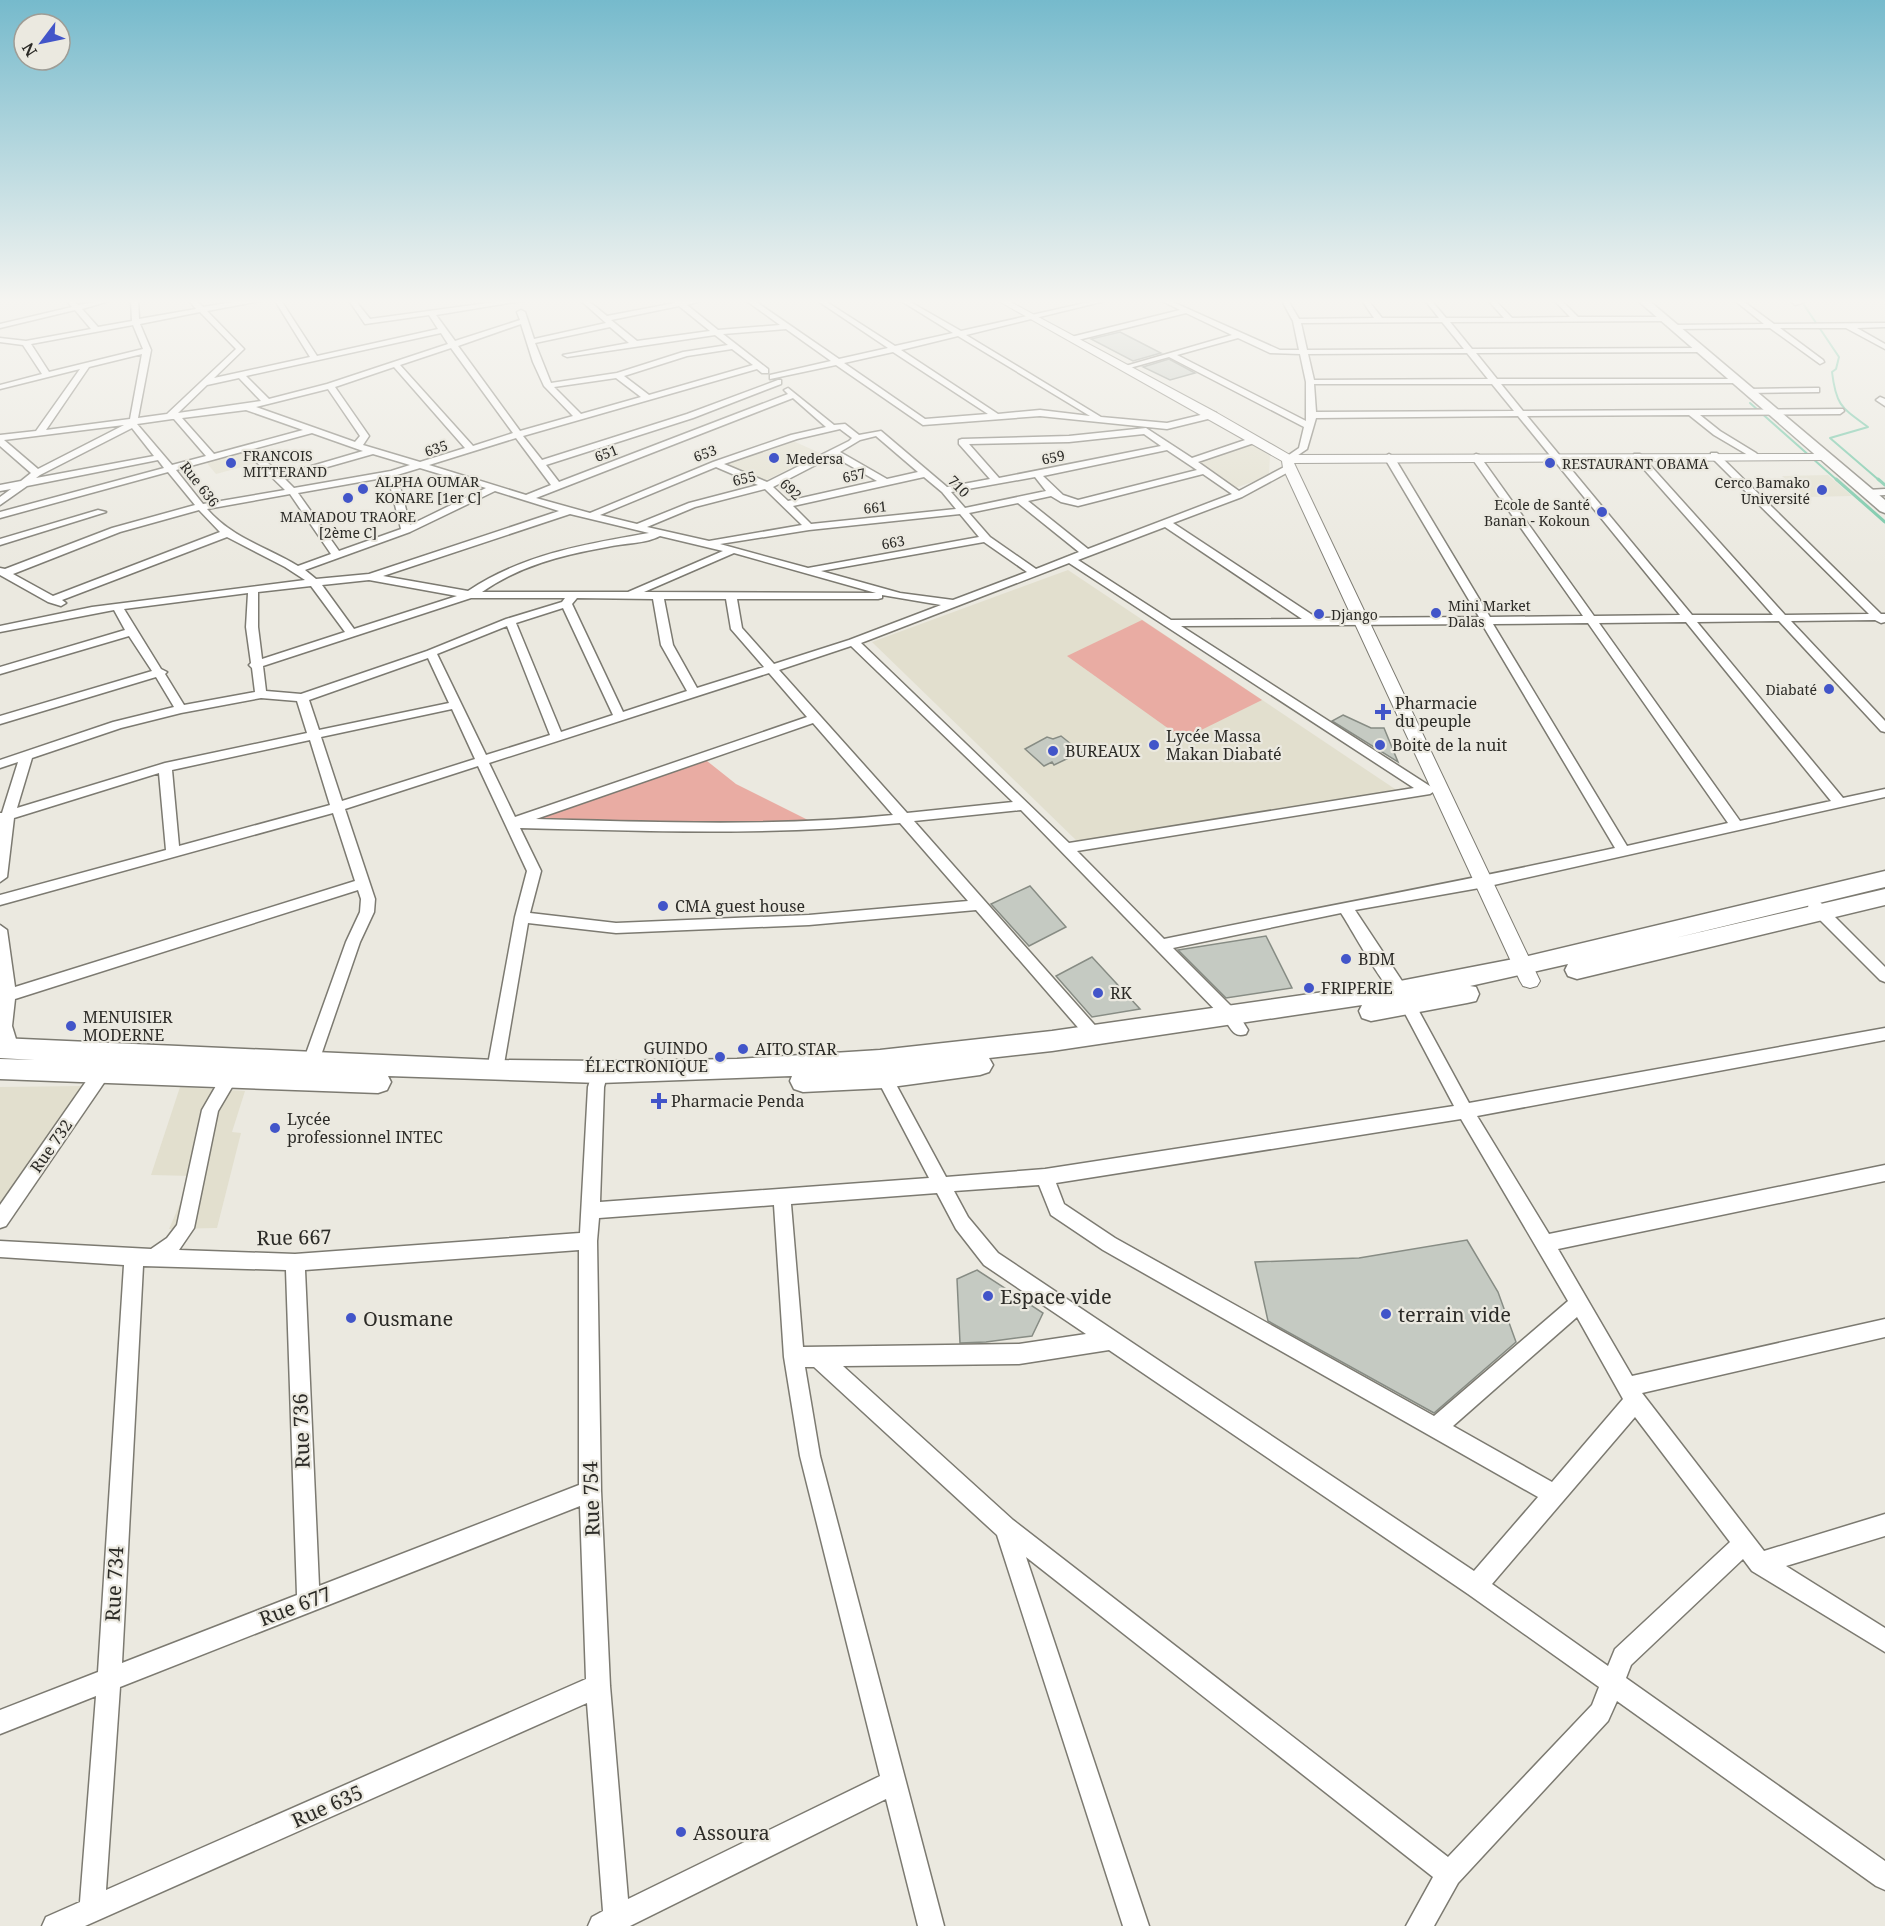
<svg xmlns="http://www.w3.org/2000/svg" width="1885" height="1926" viewBox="0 0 1885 1926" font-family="'Noto Serif',serif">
	<rect width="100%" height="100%" fill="#ebe9e0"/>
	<g fill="#e2dfce">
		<path d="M793,441L820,453L763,482L720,463Z"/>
		<path d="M1250,443L1270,456L1269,476L1235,488L1194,462Z"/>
		<path d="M244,451L257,463L216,474L206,462Z"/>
		<path d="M1828,475L1852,496L1806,497L1782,476Z"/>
		<path d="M1068,570L1398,791L1079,843L872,642Z"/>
		<path d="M83,1086L0,1206V1087Z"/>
		<path d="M180,1087L245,1091L232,1132L241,1133L217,1228L169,1229L192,1176L151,1175Z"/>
	</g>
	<g fill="#e9aca3">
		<path d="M1142,620L1262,700L1183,739L1067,656Z"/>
		<path d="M702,757L736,784L816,824L511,823Z"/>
	</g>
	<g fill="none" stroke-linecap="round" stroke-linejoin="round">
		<g stroke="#6bc4a2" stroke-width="2">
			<path d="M1805,299L1804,305L1839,357L1836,369L1832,372C1836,406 1842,408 1868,427L1830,438L1880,481"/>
			<path d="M1750,403L1838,481"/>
		</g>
		<g stroke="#6bc4a2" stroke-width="3">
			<path d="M1836,479L1885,522"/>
			<path d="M1878,479L1885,485"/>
		</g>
	</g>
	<g fill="#c5cac2" stroke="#878c84" stroke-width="1.5">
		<path d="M1120,332L1161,353L1133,361L1091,339Z"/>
		<path d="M1169,359L1195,373L1170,380L1143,367Z"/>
		<path d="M1343,715L1371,728H1384L1398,762L1332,721Z"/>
		<path d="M1061,736L1081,752L1054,765L1052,762L1044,766L1025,749L1047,737L1053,739Z"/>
		<path d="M1030,886L1066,927L1029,946L991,904Z"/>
		<path d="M1266,936L1292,988L1226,998L1178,950Z"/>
		<path d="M1092,957L1140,1009L1092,1017L1056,976Z"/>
		<path d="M1467,1240L1498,1292L1516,1342L1434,1413L1268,1321L1255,1262L1359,1258Z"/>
		<path d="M977,1270L1043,1313L1032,1336L986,1342L960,1343L957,1279Z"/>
	</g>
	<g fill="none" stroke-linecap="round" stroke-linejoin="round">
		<g stroke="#7c7a71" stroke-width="3">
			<g id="minor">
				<path d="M71,299L78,305L116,299L82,309L98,327L132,321L131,299H138L139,319L196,309L188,299H195L203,307L251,299H263L260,301L207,311L244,349L214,378L310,357L274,299H280L317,356L438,329L429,315L365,324L348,299H354L370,319L517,299H533L436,315L455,341L520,320L517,312L521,310L525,312L534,339L606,323L579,299H586L607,316L675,303L672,299L682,301L707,299L687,305L718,330L780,325L744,299H752L839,359L888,348L815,299H822L895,346L953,333L898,299H905L961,331L1103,299H1113L966,335L1101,417L1167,423L1213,412L1216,413V417L1167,429L1040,416L923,425L836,365L770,379V375L831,361L786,329L723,334L768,369V373H762L757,369L523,436L542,460L687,414L778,380H781V384L693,418L546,465L559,482L788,394L784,390L788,388L834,425L845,424L859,435L881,431L947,487L990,479L959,444V440L962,439L1069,436L1146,428L1192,458L1254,437L1257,438V442L1198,462L1239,491L1286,466H1292V470L1242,497L1173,523L1317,618L1479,617L1384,457L1389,454L1394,457L1490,617L1583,616L1471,457L1476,454L1479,455L1594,616L1680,615L1518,416L1316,418L1307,449L1288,462L1283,459L1299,448L1304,427L1169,357L1126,369L1122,367L1232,335L1186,313L1074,341L1070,339L1071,337L1180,310L1158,299H1166L1280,350H1299L1293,321L1281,299H1287L1299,319L1374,318L1361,299H1367L1382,318H1439L1424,299H1430L1446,318H1504L1487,299H1494L1512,318L1570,317L1553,299H1560L1578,317H1668L1665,321L1450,322L1472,349L1701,348L1705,350L1701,352L1476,353L1497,379H1737L1741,381L1737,383L1501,384L1523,411L1843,409L1844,411L1840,414L1700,415L1720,431L1756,453L1758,455L1753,458L1714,435L1689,415L1527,416L1692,615H1773L1634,458V454H1640L1785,615L1869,614L1711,457V453H1717L1881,614H1885V622L1881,623L1875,620L1791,621L1885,721V732L1881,731L1779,621L1697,622L1843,798L1885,789V797L1485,887L1355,910L1408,990L1405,994C1401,995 1400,996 1396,995C1384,989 1351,928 1341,913L1173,948L1237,1012L1248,1030L1246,1034C1234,1038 1231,1029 1225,1020L1021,810L914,821L1100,1031L1102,1035L1100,1039L1094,1041L1088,1039L976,910L809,925L616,933L528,923L503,1070L501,1075L495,1077L489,1075L487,1070L515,917L527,871L478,766L345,809L375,899L374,912L360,942L317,1067L311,1068L305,1067L303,1062L346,942L360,912L361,899L358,890L15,999L12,1026L19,1049L17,1053L11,1055L5,1053L0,1039V925L7,930L15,987L355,881L333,813L0,905V895L166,850L159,773L14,818L7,877L0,882V813H2L18,762L0,768V760L113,722L174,707L156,677L0,724V716L152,671L129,636L0,674V667L125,630L114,610L0,632V626L92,607L305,580L285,567L227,537L62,600L66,603L61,606L48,602L0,575V568L5,569L112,528L195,505L168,472L0,518V512L164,468L158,460L27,486L0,505V497L11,489L0,491V485L21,481L31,473L0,446V435L36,431L80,369L0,389V385L42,374L23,345L0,342V338L26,341L91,329L75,310L0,328V324L72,307L67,301ZM679,306L710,331L637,341L611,320ZM200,312L236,349L167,414L138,418L151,350L140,324ZM1442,322L1464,349L1307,350L1301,323ZM521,324L533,362L544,386L573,416L520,431L458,346ZM133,325L143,349L49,372L31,344ZM610,327L629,343L563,355L567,357L715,335L728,345L683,352L617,373L551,383L535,343ZM441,333L448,344L327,384L269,399L246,376ZM958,336L1090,416L1040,410L998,414L901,350ZM1238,338L1270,353L1300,354L1306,382V421L1177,355ZM451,348L513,433L473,446L400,365ZM732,349L753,365L649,395L624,376L687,356ZM893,352L988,414L925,419L844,363ZM1467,353L1488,379L1314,380L1308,354ZM142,354L130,419L46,430L89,367ZM394,367L465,448L420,462L363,445L369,436L335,387ZM239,378L261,401L178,413L207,385ZM616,378L641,397L581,414L554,387ZM1314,384H1492L1514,411L1316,412ZM328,389L360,436L355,442L256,407ZM793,398L826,427L791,435L713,462L590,513L536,498ZM246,410L303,430L214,454L182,418ZM172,419H174L206,456L172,465L137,424ZM124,425L38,469L4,440ZM132,428L154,456L36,478L40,475ZM840,429L852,438L849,441L767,482L724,464L797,439ZM312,433L363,451L281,475L253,449ZM1144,434L1161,446L999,478L969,444L1069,442ZM876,436L918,472L887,479L840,452L860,440ZM516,438L551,485L526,495L429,465ZM1167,450L1197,470L1078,500L1063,495L1043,476ZM245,451L285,490L203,504L176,470ZM373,454L410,465L391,471L294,488L285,479ZM833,456L877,481L788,501L773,487ZM716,467L758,485L689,503L637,524L600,515ZM420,468L486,488L410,525L397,475ZM1203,474L1232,494L1088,549L1028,501L1051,496L1061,502L1078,506ZM388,477L401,529L339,551L298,493ZM924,477L942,492L956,509L811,524L793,506ZM1035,477L1046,491L965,508L951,492ZM765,489L802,525L709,541L647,527L695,507ZM495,491L559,511L369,574L316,579L305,570L410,532ZM290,494L331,554L298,566C267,547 232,538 207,509ZM1018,503L1079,552L1036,569L990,537L969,513ZM199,510L220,532L53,596L13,574L120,532ZM570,514L649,533C586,544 523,554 468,591L383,576ZM960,514L979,537L808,568L720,544L809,530ZM1165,527L1302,619L1171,620L1078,560ZM660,536L723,551L628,592H482C519,566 562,555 607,547C623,543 646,544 660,536ZM984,542L1027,572L953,600L900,593L821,571ZM734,553L876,593L644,592ZM1069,563L1414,788L1069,843L861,643ZM369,580L457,596L354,629L322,585ZM311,586L345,632L262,659L258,627V592ZM248,593L246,627L251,663L249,665L252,668L255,692L184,705L165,674L167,672L161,669L124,609ZM882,595L941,605L849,640L774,664L742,628L737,599H878L882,598ZM471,598H565L562,602L506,619L427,651L301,694L266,691L263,666ZM577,598L653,599L661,645L687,691L623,712L572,604ZM664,599H726L731,629L764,667L697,688L673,645ZM563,608L613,715L561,732L516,623ZM1686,622L1831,801L1740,821L1599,623ZM1588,623L1728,823L1627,846L1493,624ZM1482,624L1615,848C1465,881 1314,908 1164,939L1077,851L1430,794L1436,790L1181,626ZM507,626L550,735L486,755L437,654ZM851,646L1013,802L907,813L779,670ZM428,658L449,703L319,730L309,700ZM769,673L807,717L515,817L489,763ZM261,698L297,701L307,733L165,763L17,808L32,758L121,728L181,713ZM452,709L475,759L342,801L321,737ZM813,723L893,815C774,827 655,822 536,819ZM310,740L330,805L179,846L172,770ZM900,823L968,901L809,915L616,923L530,913L541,871L520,828C647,831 773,836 900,823Z"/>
				<path d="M1733,299H1740L1774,324L1885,323V327L1857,328L1885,344V349L1846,328H1780L1823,360L1824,362L1820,364L1770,328L1674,329L1670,327L1674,325L1764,324Z"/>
				<path d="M1789,299H1797L1802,303L1795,305Z"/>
				<path d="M1816,388H1819V392L1748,393L1744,391L1748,389Z"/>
				<path d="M1880,397L1885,399V406L1876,400Z"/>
				<path d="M1885,489V495L1867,496L1862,493L1867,490Z"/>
				<path d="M98,510L106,512L0,545V539Z"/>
				<path d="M1815,901L1820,902L1885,967V982L1880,980L1810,910L1808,906L1810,902Z"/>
				<path d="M1409,1000L1414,1002L1469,1103L1885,1028V1040L1477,1116L1549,1234L1885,1165V1181L1558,1249L1632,1376L1885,1319V1337L1642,1393L1764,1551L1885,1514V1536L1786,1566L1885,1628V1652L1752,1571L1743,1559L1631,1665L1626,1678L1885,1861V1890L1876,1886L1617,1701L1608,1721L1458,1883L1434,1926H1406L1433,1877L1026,1557L1149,1926H1123L997,1535L814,1367H805L820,1456L944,1926H918L886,1799L630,1926H588L592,1917L603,1911L587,1703L85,1926H42L46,1917L80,1902L96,1696L0,1734V1710L98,1672L124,1265L0,1257V1241L151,1249L167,1238L177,1225L202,1110L224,1072L230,1070L236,1072L238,1077L218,1111L194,1228L179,1250L295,1254L580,1233L588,1087L594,1067L600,1065L606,1067L608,1072L604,1087L600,1202L929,1178L876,1077L874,1068L876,1063L882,1061L888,1063L892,1077L946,1177L1045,1169L1454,1106L1401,1006L1404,1002ZM1461,1119L1568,1301L1434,1416L1115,1238L1064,1204L1056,1183ZM1039,1185L1051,1215L1103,1250L1538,1497L1474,1571L998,1253L968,1217L954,1191ZM937,1193L956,1229L984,1265L1086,1334L1019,1344L803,1347L791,1204ZM774,1205L784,1357L800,1456L880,1776L628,1899L610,1686L601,1491L597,1241L599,1218ZM579,1250V1485L319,1586L305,1270ZM143,1266L286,1270L297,1595L122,1663ZM1577,1317L1623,1399L1552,1482L1453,1426ZM1109,1350L1468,1594L1599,1687L1592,1705L1448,1857L1013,1520L843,1366L1019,1364ZM1635,1417L1730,1542L1615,1649L1608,1666L1492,1584ZM580,1506L586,1679L106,1890L120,1687Z"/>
				<path d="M102,1065L108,1067L110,1072L108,1077L6,1226L0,1228V1205L96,1067Z"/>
			</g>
		</g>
		<g stroke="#7c7a71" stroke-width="2">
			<path id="tertiary" d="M995,299H1005L1217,413L1290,455L1828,454L1830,456L1824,460L1294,463L1540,981L1537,986L1530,988L1523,986L1520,981L1283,468L1282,461Z"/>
		</g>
		<g stroke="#7c7a71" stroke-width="3">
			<g id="primary">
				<path d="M1636,299H1647L1885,500V513L1880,511Z"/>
				<path d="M1885,871V887L1675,938L1885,889V905L1577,979L1568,976L1565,970L1568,964L1470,986L1476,987L1479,994L1476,1001L1467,1003L1371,1021L1362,1018L1359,1011L1362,1005L1052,1051L989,1058L993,1065L989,1072L980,1075L884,1088L803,1092L794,1089L790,1081L792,1076L600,1083L388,1076L391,1082L387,1090L378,1093L0,1079V1059L35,1060L0,1058V1038L495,1060L600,1061L737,1059L880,1050L1052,1031L1400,981L1524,957Z"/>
			</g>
		</g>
		<use href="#minor" fill="#fff" fill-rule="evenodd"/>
		<use href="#tertiary" fill="#fff" fill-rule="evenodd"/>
		<use href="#primary" fill="#fff" fill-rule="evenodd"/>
	</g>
	<linearGradient id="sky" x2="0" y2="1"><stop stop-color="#76bacc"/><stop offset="0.53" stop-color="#f6f5f1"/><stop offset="1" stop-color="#f6f5f1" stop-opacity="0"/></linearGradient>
	<rect width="1885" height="568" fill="url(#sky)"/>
	<g fill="#4255c9" stroke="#ebe9e0" stroke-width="2">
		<circle cx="774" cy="458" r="6"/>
		<circle cx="231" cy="463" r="6"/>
		<circle cx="1550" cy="463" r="6"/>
		<circle cx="363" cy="489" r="6"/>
		<circle cx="1822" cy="490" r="6"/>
		<circle cx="348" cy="498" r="6"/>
		<circle cx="1602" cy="512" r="6"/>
		<circle cx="1436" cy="613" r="6"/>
		<circle cx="1319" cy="614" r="6"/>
		<circle cx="1829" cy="689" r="6"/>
		<path d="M1380 703h6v6h6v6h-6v6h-6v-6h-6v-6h6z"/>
		<circle cx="1154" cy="745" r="6"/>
		<circle cx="1380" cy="745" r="6"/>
		<circle cx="1053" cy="751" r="6"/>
		<circle cx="663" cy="906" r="6"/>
		<circle cx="1346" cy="959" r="6"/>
		<circle cx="1309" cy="988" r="6"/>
		<circle cx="1098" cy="993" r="6"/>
		<circle cx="71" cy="1026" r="6"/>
		<circle cx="743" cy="1049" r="6"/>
		<circle cx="720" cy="1057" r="6"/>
		<path d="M656 1092h6v6h6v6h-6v6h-6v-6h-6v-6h6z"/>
		<circle cx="275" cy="1128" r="6"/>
		<circle cx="988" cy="1296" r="6"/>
		<circle cx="1386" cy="1314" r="6"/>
		<circle cx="351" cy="1318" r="6"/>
		<circle cx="681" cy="1832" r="6"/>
	</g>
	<g text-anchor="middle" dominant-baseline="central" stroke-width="4.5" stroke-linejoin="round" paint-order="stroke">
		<g font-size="14" fill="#2c2b27" stroke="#ebe9e0">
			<text transform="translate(436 448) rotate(-19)">635</text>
			<text transform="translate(606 453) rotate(-21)">651</text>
			<text transform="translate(705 453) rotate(-20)">653</text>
			<text transform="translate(1053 457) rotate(-12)">659</text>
			<text transform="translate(854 475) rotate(-13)">657</text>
			<text transform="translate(744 478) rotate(-14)">655</text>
			<text transform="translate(200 484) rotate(52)">Rue 636</text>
			<text transform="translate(959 486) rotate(46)">710</text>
			<text transform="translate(791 489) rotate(43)">692</text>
			<text transform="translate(875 507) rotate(-6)">661</text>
			<text transform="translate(893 542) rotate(-10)">663</text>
		</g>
		<g font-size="14" fill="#2c2b27" stroke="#ebe9e0" text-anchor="start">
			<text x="243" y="455">FRANCOIS<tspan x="243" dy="16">MITTERAND</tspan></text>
			<text x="786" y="458">Medersa</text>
			<text x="1562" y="463">RESTAURANT OBAMA</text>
			<text x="375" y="481">ALPHA OUMAR<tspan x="375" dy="16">KONARE [1er C]</tspan></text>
			<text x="1810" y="482" text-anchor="end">Cerco Bamako<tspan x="1810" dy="16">Université</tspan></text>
			<text x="1590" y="504" text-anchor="end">Ecole de Santé<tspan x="1590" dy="16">Banan - Kokoun</tspan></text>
			<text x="348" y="516" text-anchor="middle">MAMADOU TRAORE<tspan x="348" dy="16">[2ème C]</tspan></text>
			<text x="1448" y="605">Mini Market<tspan x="1448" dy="16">Dalas</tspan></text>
			<text x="1331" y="614">Django</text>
			<text x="1817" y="689" text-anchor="end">Diabaté</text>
		</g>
		<g font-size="16" fill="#2c2b27" stroke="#ebe9e0" text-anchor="start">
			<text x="1395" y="703">Pharmacie<tspan x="1395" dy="18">du peuple</tspan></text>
			<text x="1166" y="736">Lycée Massa<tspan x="1166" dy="18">Makan Diabaté</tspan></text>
			<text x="1392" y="745">Boite de la nuit</text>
			<text x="1065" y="751">BUREAUX</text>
			<text x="675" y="906">CMA guest house</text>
			<text x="1358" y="959">BDM</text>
			<text x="1321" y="988">FRIPERIE</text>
			<text x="1110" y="993">RK</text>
			<text x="83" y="1017">MENUISIER<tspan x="83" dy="18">MODERNE</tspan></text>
			<text x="708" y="1048" text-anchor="end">GUINDO<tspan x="708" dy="18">ÉLECTRONIQUE</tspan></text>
			<text x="755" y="1049">AITO STAR</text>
			<text x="671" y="1101">Pharmacie Penda</text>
			<text x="287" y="1119">Lycée<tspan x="287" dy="18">professionnel INTEC</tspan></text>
		</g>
		<g font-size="16" fill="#2c2b27" stroke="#ebe9e0">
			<text transform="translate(51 1146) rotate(-55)">Rue 732</text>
		</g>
		<g font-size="20" fill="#2c2b27" stroke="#ebe9e0">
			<text transform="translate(294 1237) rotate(-1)">Rue 667</text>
			<text transform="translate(301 1431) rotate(-92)">Rue 736</text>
			<text transform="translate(591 1499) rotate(-92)">Rue 754</text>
			<text transform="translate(114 1584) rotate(-87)">Rue 734</text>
			<text transform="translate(295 1606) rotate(-21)">Rue 677</text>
			<text transform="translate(327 1806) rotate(-24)">Rue 635</text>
		</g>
		<g font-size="20" fill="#2c2b27" stroke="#ebe9e0" text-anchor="start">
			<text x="1000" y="1296">Espace vide</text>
			<text x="1398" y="1314">terrain vide</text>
			<text x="363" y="1318">Ousmane</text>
			<text x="693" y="1832">Assoura</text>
		</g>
	</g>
	<g transform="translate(42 42) rotate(238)"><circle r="28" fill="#ebe9e0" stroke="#9f9d96" stroke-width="1.5"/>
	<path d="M0-4.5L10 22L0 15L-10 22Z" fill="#4255c9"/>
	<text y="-9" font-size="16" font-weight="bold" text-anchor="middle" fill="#2c2b27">N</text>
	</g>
</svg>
